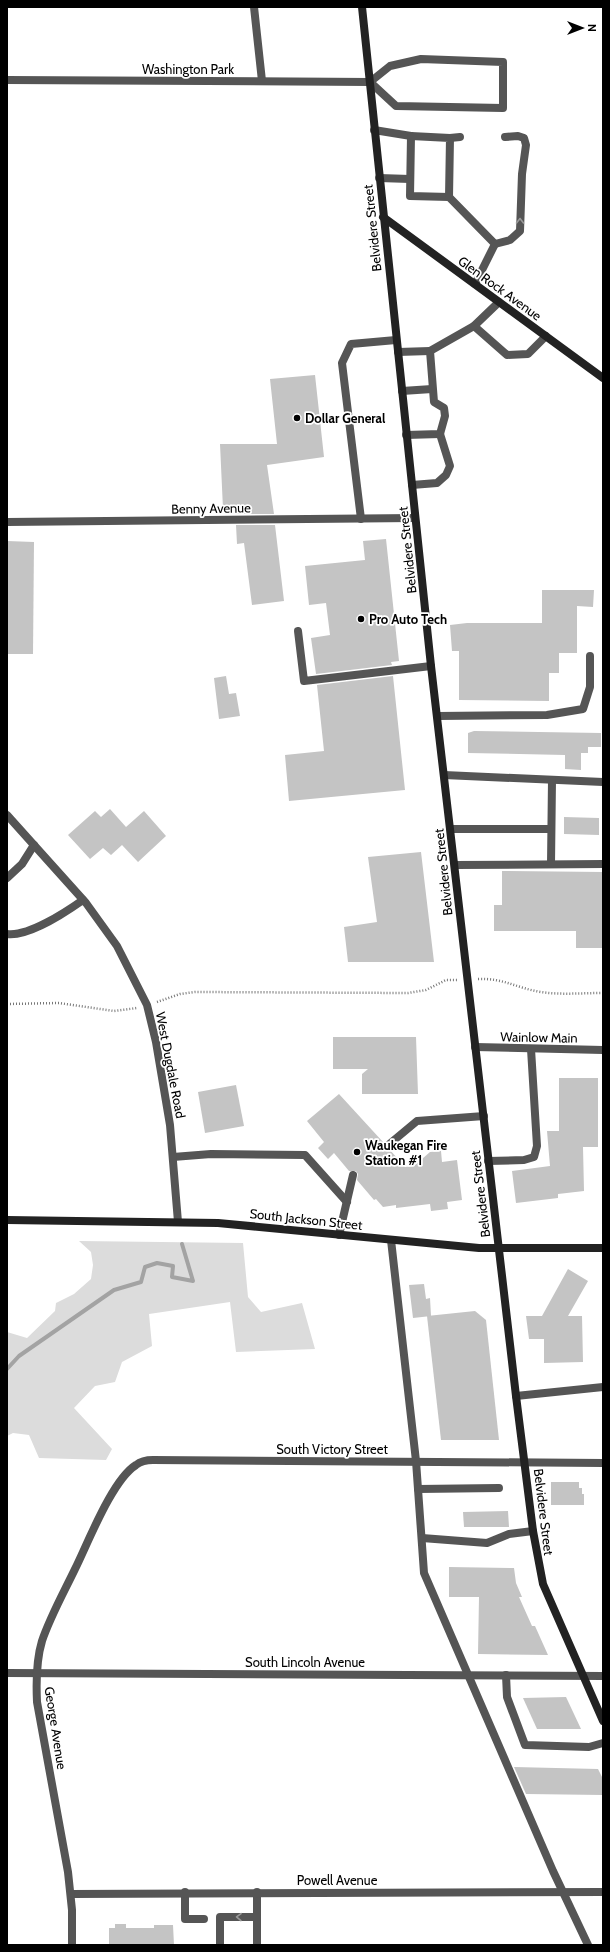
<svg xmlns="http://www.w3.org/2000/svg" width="610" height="1952" viewBox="0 0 610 1952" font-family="Cabin,sans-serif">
	<rect width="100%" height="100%" fill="#fff"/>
	<path fill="#dcdcdc" d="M79,1241L243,1243L248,1297L261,1312L302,1303L315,1349L236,1352L230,1302L149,1314L152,1346L122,1362L115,1382L95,1386L74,1408L112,1449L106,1460L39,1458L29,1435L13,1433L7,1436V1332L27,1338L55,1311L56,1303L74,1294L91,1279L93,1265L91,1252Z"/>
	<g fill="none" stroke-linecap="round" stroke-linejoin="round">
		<path stroke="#a3a3a3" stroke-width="4" d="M7,1369L19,1356L114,1290L141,1282L145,1267L157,1263L173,1266L172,1277L193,1281L182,1244"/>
	</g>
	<g fill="#c4c4c4">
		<path d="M315,375L324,457L267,465L274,514H235L234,509H223L220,444H277L270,379Z"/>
		<path d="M236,525H275L284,601L252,605L244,543L237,544Z"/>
		<path d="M386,539L399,661L391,662L392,665L316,674L311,638L330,635L326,603L309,605L305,566L365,560L363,541Z"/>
		<path d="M7,541L34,542L33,654H7Z"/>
		<path d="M542,590H594L593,607L577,606V653H559V673H549V701L459,700V651H452L450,625L467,623H542Z"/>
		<path d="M226,676L229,694L236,693L240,716L219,719L214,678Z"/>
		<path d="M393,676L405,790L289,801L285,755L324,751L317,685Z"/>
		<path d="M474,731L601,733V747H588V753H581V770L565,769V755L468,753V733Z"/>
		<path d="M110,809L126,827L144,811L166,836L138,862L122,845L111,855L103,848L90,859L68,835L95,811L101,817Z"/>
		<path d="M564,817L599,818V835L564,834Z"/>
		<path d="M421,852L434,962H348L344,927L377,922L368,857Z"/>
		<path d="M502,871L603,872V948H576V931H494V905H502Z"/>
		<path d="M333,1037H416L418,1094H362V1074L368,1069H333Z"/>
		<path d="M559,1078H598V1147H583L584,1191L558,1194V1198L516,1203L512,1171L550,1166L547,1131H559Z"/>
		<path d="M236,1085L244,1126L205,1133L198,1092Z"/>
		<path d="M339,1094L383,1142L382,1147L383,1150H390L405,1167L414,1166L430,1152L441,1151L442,1162L457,1160L462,1200L447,1202L448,1209L431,1211L430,1204L396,1208V1205L383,1207L376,1199L374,1200L357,1180L358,1174L356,1171H349L334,1153L328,1159L318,1148L324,1142L307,1121Z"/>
		<path d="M568,1269L588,1281L568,1316H582L583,1362L544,1363V1339H529L526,1316H542Z"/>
		<path d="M424,1284L426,1299L430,1298L431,1316L413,1318L409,1285Z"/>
		<path d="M475,1311L486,1320L499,1440H441L427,1316Z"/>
		<path d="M551,1482H579V1488H582V1494H584V1505H551Z"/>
		<path d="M508,1511L509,1527H464L463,1512Z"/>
		<path d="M449,1567L514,1568L516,1583L522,1597H519L532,1626H535L548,1655L478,1654L479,1597H449Z"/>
		<path d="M566,1697L581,1729H537L523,1698Z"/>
		<path d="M514,1767L598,1769L603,1779V1795L526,1794Z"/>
		<path d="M115,1924H126V1928H154V1925H173L174,1945H109V1928H115Z"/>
	</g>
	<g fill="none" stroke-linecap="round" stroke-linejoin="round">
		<g stroke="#777" stroke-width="2.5" stroke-dasharray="1 2" stroke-linecap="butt">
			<path d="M478,979C504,978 516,988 541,992C561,995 582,993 603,993"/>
			<path d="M157,1002L180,994L195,992L408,993L426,990L446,980H457"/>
			<path d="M7,1004L59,1003L114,1011L137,1008"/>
		</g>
		<g stroke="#555" stroke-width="8">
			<path d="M254,7L262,81"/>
			<path d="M421,59L503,62V108L396,106L370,82L390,66Z"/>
			<path d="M374,130L411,136L410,196L449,197L495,244L475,284"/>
			<path d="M411,136L450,138L449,197"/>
			<path d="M450,138L460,137"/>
			<path d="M379,178L410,179"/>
			<path d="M495,244L510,240L520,231L522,174L526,145L524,138L518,136L505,137"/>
			<path d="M474,326L507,355L528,354L546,336"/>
			<path d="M398,352L430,351"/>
			<path d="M402,391L432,389"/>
			<path d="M406,435L440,434L445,416L444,408L434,402L430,351L474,326L499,302"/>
			<path d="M412,485L437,483L446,475L450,466L440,434"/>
			<path d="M361,519L342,363L351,344L396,340"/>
			<path d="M298,631L304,681L431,666"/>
			<path d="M438,716L547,715L583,709L590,687V656"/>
			<path d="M444,775L603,782"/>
			<path d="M451,829H551"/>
			<path d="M551,864L552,780"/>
			<path d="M455,865L603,864"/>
			<path d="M7,878L22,864L34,845"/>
			<path d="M7,934C28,937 66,912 83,900"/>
			<path d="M387,1146L417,1121L484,1116"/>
			<path d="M173,1157L211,1154L305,1155L347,1202"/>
			<path d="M488,1161L524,1160L534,1157L537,1146L531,1049"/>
			<path d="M339,1235L353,1175"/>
			<path d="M391,1240L416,1461L424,1573L553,1871L588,1945"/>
			<path d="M516,1396L603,1387"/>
			<path d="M418,1489L499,1488"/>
			<path d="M422,1538L487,1543L509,1534L533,1531"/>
			<path d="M506,1675L507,1697L525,1745L589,1747L603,1743"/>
			<path d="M185,1892V1919H204"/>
			<path d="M257,1892V1945"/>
			<path d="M220,1945V1917H257"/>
		</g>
		<g stroke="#555" stroke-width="8">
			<path d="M7,80L370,82"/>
			<path d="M7,522L415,518"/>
			<path d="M7,815L86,903L117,946L147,1005L156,1042L170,1125L178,1222"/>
			<path d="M475,1047L603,1050"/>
			<path d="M7,1673L603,1676"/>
			<path d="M71,1894L603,1892"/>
			<path d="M72,1945V1910L68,1872L37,1702C36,1681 36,1661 42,1641C50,1617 64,1592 75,1569C88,1543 112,1480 136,1465C141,1461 147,1460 153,1460L603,1463"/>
		</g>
		<g stroke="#222" stroke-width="8">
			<path d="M362,7L431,666L516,1396L533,1531L543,1584L603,1721"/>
			<path d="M383,217L603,378"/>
			<path d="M7,1220L218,1223L479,1248H603"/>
		</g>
	</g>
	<defs><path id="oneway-chevron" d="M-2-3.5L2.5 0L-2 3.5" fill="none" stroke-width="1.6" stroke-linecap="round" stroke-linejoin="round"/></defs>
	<g stroke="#999">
		<use href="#oneway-chevron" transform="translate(520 221) rotate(-90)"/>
		<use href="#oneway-chevron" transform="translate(239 1917) rotate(-179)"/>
	</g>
	<g fill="#000" stroke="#fff" stroke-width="1.5">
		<circle cx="297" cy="418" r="4"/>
		<circle cx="361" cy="619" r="4"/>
		<circle cx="357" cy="1152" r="4"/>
	</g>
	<g text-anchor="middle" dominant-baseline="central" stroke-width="3.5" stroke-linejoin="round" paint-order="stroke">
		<g font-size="13" fill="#000" stroke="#fff">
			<text x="188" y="69">Washington Park</text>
			<text transform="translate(372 228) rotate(-96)">Belvidere Street</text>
			<text transform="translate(500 288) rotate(36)">Glen Rock Avenue</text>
			<text transform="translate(211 508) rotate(-1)">Benny Avenue</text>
			<text transform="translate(407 550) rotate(-96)">Belvidere Street</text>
			<text transform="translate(443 872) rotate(-96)">Belvidere Street</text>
			<text transform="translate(539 1037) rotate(1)">Wainlow Main</text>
			<text transform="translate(171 1065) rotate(79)">West Dugdale Road</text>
			<text transform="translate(480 1194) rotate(-97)">Belvidere Street</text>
			<text transform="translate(306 1219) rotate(6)">South Jackson Street</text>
			<text x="332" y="1449">South Victory Street</text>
			<text transform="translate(544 1512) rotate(83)">Belvidere Street</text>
			<text x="305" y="1662">South Lincoln Avenue</text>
			<text transform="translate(56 1728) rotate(81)">George Avenue</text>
			<text x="337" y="1880">Powell Avenue</text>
		</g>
		<g font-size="13" font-weight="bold" fill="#000" stroke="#fff" text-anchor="start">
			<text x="305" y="418">Dollar General</text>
			<text x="369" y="619">Pro Auto Tech</text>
			<text x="365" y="1145">Waukegan Fire<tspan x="365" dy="15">Station #1</tspan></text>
		</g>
	</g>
	<rect width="610" height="1952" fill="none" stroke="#000000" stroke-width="16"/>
	<g transform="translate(582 28) rotate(90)" stroke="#ffffff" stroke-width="3" paint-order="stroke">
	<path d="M0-3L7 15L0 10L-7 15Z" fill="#000000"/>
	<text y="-6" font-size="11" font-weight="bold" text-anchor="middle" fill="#000000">N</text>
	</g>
</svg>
